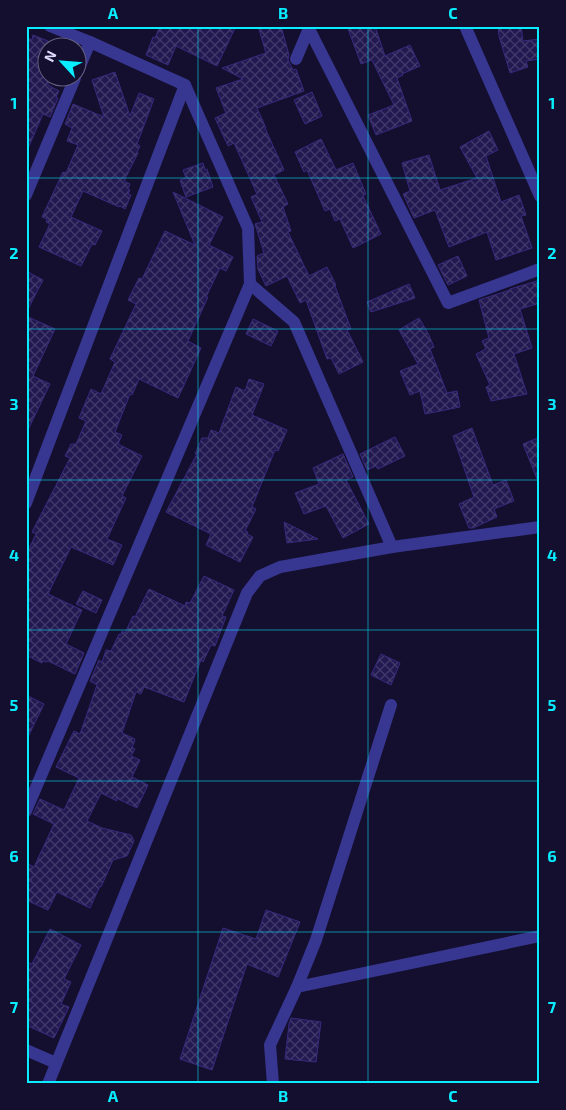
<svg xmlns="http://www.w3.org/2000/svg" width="566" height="1110" viewBox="0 0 566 1110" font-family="'Exo 2',sans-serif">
	<defs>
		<pattern id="building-cross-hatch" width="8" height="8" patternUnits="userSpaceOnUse" patternTransform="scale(1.25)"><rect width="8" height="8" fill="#231951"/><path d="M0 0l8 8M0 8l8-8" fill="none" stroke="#423a6b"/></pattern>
	</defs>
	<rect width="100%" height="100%" fill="#140f2e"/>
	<g fill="url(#building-cross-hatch)" stroke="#38297f">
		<path d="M160,26H236L217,66L176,46L168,65L146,55L153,37L155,38Z"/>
		<path d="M258,26H281L289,55L288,60L293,70L296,69L304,91L257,108L266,128H265L284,170L274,175L288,204L283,207L291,231L288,232L309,276L327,267L336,285L335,286L351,329L347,330L363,362L339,374L331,358L327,359L306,300L300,303L287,276L266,286L258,269L257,256L264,253L255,224L262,222L251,197L257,194L234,143L228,146L215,118L226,113L216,88L243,79L222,68L266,53Z"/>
		<path d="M347,26H375L385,56L410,45L420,66L402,74L403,75L397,78L412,121L376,135L368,115L394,105L372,60L361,64Z"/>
		<path d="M498,26H521L523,41L540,39V59L526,61L528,67L510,73L499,36Z"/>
		<path d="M33,35L48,41V85L59,91L56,97L58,98L50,117L43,114L26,153V37L32,40Z"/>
		<path d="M115,72L130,116L139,93L154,99L137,144L140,146L137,152L138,153L124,181L130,184L128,189L130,190L128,194L131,195L125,209L120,206L119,207L83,191L71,217L102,231L95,245L92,244L81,266L39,247L50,224L46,222L47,219L42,217L63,172L66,173L78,145L67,141L72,128L65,124L73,104L104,117L92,80Z"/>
		<path d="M312,92L322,116L305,124L294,100Z"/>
		<path d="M489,131L498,150L486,156L501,202L519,195L526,215L521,216L532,248L496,260L487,232L449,247L435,210L414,218L403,194L410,191L402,163L429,155L440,190L477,178L460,147Z"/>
		<path d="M321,139L336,170L353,163L366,194L363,196L381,234L353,248L340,219L335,221L330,209L325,211L307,170L304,172L295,152Z"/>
		<path d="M203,163L205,170L207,169L213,187L186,197L180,180L186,178L183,170Z"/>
		<path d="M173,192L223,217L209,245L233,257L226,271L220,268L206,297H208L188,341L201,348L178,398L139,379L132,395L130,394L115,432L122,435L118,444L142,456L122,496L126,498L107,539L122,545L113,565L71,547L48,594L82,610L66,644L84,653L75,674L48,661L47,662L43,661L42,663L26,655V555L36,534L32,532L70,458L65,456L71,444H76L86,421L79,418L91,389L101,394L115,362L110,359L136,304L128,300L139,278L142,279L165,231L195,245Z"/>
		<path d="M458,256L467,276L448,285L438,265Z"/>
		<path d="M26,271L43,280L26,313Z"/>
		<path d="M540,280V303L520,309L532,348L514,354L527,394L491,401L486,387L490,385L476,354L486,349L482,341L489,338L479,300L510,290V289Z"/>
		<path d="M409,284L415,298L371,312L367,302Z"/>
		<path d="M26,316L55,329L33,376L50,384L26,434Z"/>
		<path d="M419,318L428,333L434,347L430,349L447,393L457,391L460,407L425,414L420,391L410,395L400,371L418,364L399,330Z"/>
		<path d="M253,319L278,331L271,346L246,334Z"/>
		<path d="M249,379L264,384L252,415L287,430L278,451L275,450L252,507L256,509L245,531L248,532L247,534L253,537L240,562L206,545L211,534L166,512L197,454H195L202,438H208L211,430L219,433L236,387L245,391Z"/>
		<path d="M472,428L493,485L506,480L514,501L494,509L497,517L473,528H469L459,504L474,497L453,436Z"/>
		<path d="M395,437L405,456L378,469L376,466L367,470L360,454Z"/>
		<path d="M540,437V484H539L523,444Z"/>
		<path d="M343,454L353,477L346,480L369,524L343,538L326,506L304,514L295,493L319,484L313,468Z"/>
		<path d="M284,522L318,539L287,543Z"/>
		<path d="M204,576L234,590L222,616L226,617L215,646L211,645L203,662L201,660L184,702L144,687L141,694L136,692L122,733L135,739L134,740L135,741L132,747L135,749L131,756L140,760L132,777L148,785L137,808L116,798L117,801L101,793L87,821L102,828L131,835L134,841L127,856L113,860L101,887L100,886L90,908L57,892L48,910L26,900V863L34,867L54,824L33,814L40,799L64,810L79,778L56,767L74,731L80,734L97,685L90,681L99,660L102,662L106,650L111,651L119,634L121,635L122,631L125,633L133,616L135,617L149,589L185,606L186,602L190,603Z"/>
		<path d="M83,591L102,600L96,613L76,604Z"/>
		<path d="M381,654L400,663L391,685L371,675Z"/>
		<path d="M26,695L44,704L26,741Z"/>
		<path d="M266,910L300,922L278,977L247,964L212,1070L180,1059L223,928L256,939Z"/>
		<path d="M50,929L81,945L64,979L71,982L61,1004L69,1007L54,1038L26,1025V962L32,964Z"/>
		<path d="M291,1018L321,1022L316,1062L285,1059L289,1024Z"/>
	</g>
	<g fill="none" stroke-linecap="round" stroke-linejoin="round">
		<g stroke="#373691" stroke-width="12">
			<path d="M50,26L90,42L185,85L248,228L250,284L294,322L392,547"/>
			<path d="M465,26L540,196"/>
			<path d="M309,29L448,303L540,269"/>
			<path d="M296,59L310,26"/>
			<path d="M78,71L90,42"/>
			<path d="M26,195L75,78"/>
			<path d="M26,503L185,85"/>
			<path d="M26,811L250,284"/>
			<path d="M297,987L540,936"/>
			<path d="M26,1050L56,1063"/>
			<path d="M48,1084L247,593L260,576L280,567L392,547L540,527"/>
			<path d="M273,1084L270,1045L297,987L316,940L391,705"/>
		</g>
	</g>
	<path fill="none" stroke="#08edff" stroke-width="1" stroke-opacity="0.55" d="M198,26V1084M368,26V1084M26,178H540M26,329H540M26,480H540M26,630H540M26,781H540M26,932H540"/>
	<rect width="566" height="1110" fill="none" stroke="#140f2e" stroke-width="55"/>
	<g transform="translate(62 62) rotate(296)"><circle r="24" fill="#140f2e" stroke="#656182"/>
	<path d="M0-4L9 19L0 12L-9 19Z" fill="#08edff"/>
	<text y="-8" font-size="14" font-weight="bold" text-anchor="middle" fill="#dfdcff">N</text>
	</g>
	<rect x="28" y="28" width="510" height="1054" fill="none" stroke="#08edff" stroke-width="2"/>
	<g font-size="16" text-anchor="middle" font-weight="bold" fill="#08edff">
		<text x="113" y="19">A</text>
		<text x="283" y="19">B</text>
		<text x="453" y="19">C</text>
		<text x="14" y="109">1</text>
		<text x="552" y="109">1</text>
		<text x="14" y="259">2</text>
		<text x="552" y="259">2</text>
		<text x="14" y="410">3</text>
		<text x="552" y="410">3</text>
		<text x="14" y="561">4</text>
		<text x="552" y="561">4</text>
		<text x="14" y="711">5</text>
		<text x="552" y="711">5</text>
		<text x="14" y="862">6</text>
		<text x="552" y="862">6</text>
		<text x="14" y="1013">7</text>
		<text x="552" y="1013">7</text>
		<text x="113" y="1102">A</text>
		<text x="283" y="1102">B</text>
		<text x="453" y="1102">C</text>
	</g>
</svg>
